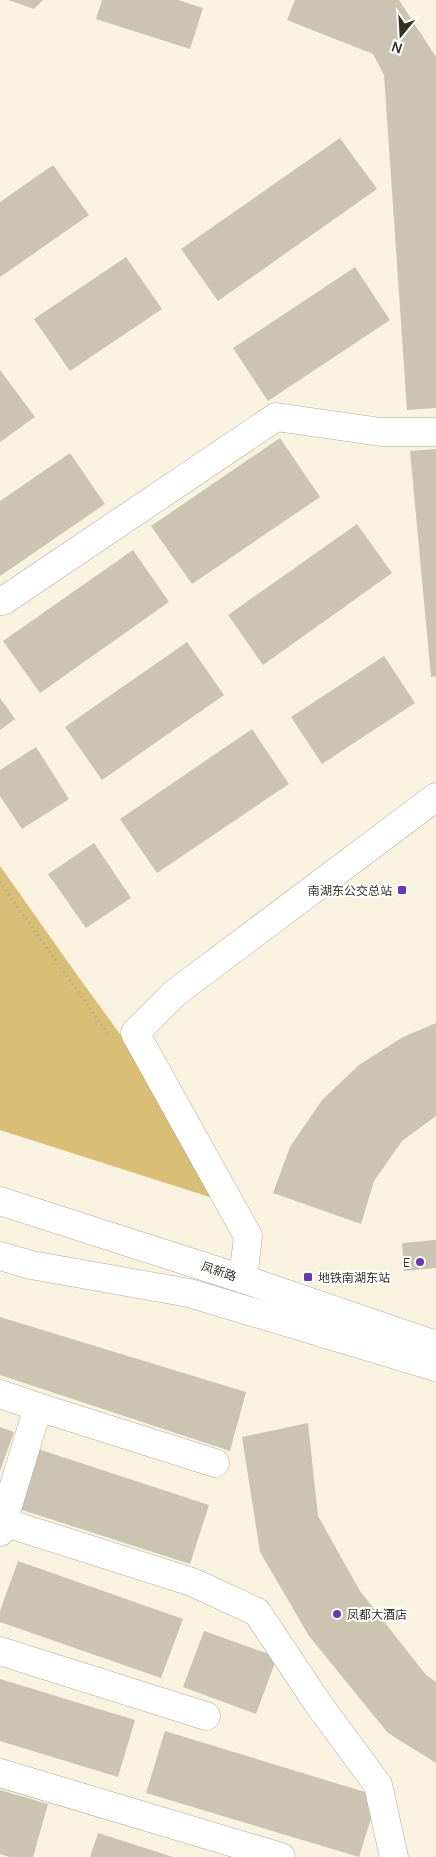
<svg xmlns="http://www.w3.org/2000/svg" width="436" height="1857" viewBox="0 0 436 1857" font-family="Manrope,'Noto Sans SC',sans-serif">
	<rect width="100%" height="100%" fill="#f9f2e1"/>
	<path fill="#d9be76" d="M0,866L80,979L247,1209L0,1130Z"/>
	<g fill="#cbc4b3">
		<path d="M8,0H43L34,9Z"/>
		<path d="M102,0H178L203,8L190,49L96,19Z"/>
		<path d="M295,0H399L436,57V408L407,410L384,75L373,54L287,20Z"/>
		<path d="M340,138L377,189L218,301L181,249Z"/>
		<path d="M53,165L89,215L0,277V202Z"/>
		<path d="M126,257L162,309L70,371L34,319Z"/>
		<path d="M355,267L390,320L268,401L233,348Z"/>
		<path d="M0,370L35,417L0,442Z"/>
		<path d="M280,438L320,497L192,584L151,526Z"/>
		<path d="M436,449V676L431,677L410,451Z"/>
		<path d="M70,453L105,504L0,576V501Z"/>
		<path d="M357,524L392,573L263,665L228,615Z"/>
		<path d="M133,550L169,602L40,693L3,641Z"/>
		<path d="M187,642L224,695L102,780L65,727Z"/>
		<path d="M384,656L415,703L322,764L291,717Z"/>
		<path d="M0,698L15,719L0,730Z"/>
		<path d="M252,729L289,784L157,873L120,819Z"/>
		<path d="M36,747L69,799L22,829L0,796V770Z"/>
		<path d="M94,843L131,898L86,928L48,874Z"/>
		<path d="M436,1023V1116L402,1141L374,1181L361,1224L273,1193L290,1147L322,1100L359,1065L403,1037Z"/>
		<path d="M436,1240V1268L404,1271L402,1243Z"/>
		<path d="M0,1317L246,1392L230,1451L0,1375Z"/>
		<path d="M308,1423L318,1516L360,1591L426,1675L436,1682V1763L388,1733L309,1636L260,1552L242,1437Z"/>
		<path d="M0,1427L14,1432L0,1471Z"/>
		<path d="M38,1449L209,1505L190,1564L19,1509Z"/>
		<path d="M18,1561L183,1619L161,1678L0,1622V1611Z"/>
		<path d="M204,1631L277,1657L256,1714L183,1687Z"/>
		<path d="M0,1679L135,1720L118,1777L0,1741Z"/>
		<path d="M165,1731L378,1796L359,1857L146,1793Z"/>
		<path d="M0,1790L48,1804L33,1857H10L0,1854Z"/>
		<path d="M98,1833L173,1857H90Z"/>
	</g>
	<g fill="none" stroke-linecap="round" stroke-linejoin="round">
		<g stroke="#b2ac9c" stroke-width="29">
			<g id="minor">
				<path d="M0,601H3L276,417L381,432H436"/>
				<path d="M243,1279L248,1236L135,1033L175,993L436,797"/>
				<path d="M0,1394L38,1407"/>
				<path d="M0,1521L192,1582L257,1612L319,1705L378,1785L394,1857"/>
				<path d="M0,1532L38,1407L215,1463"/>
				<path d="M0,1651L206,1716"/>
				<path d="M0,1773L281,1857"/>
			</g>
		</g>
		<g stroke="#b2ac9c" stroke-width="29">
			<g id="major">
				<path d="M0,1201L243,1279L436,1345"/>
				<path d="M0,1256L31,1265L189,1293L436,1367"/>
			</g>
		</g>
		<path stroke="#a9a497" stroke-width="3" stroke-dasharray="1 4" stroke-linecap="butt" d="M0,882L108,1034"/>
		<use href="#minor" stroke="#fff" stroke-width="28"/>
		<use href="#major" stroke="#fff" stroke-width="28"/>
	</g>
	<g fill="#6c37ae" stroke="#fff" stroke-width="2">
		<rect x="397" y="885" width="10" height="10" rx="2.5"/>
		<circle cx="420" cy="1262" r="5"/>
		<rect x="303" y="1272" width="10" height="10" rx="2.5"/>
		<circle cx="337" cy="1614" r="5"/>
	</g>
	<g text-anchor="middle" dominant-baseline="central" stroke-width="4" stroke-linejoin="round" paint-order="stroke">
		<g font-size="12" fill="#312f28" stroke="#fff" text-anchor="end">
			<text x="392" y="890">南湖东公交总站</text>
			<text x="410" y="1262">E</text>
			<text x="318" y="1277" text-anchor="start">地铁南湖东站</text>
			<text x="347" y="1614" text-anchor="start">凤都大酒店</text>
		</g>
		<g font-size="12" fill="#312f28" stroke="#fff">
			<text transform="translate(219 1271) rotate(18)">凤新路</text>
		</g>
	</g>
	<g transform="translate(401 35) rotate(198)" stroke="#ffffff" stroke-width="4" paint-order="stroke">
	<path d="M0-4L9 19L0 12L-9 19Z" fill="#312f28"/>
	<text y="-8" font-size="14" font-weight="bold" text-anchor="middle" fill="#312f28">N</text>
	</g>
</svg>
